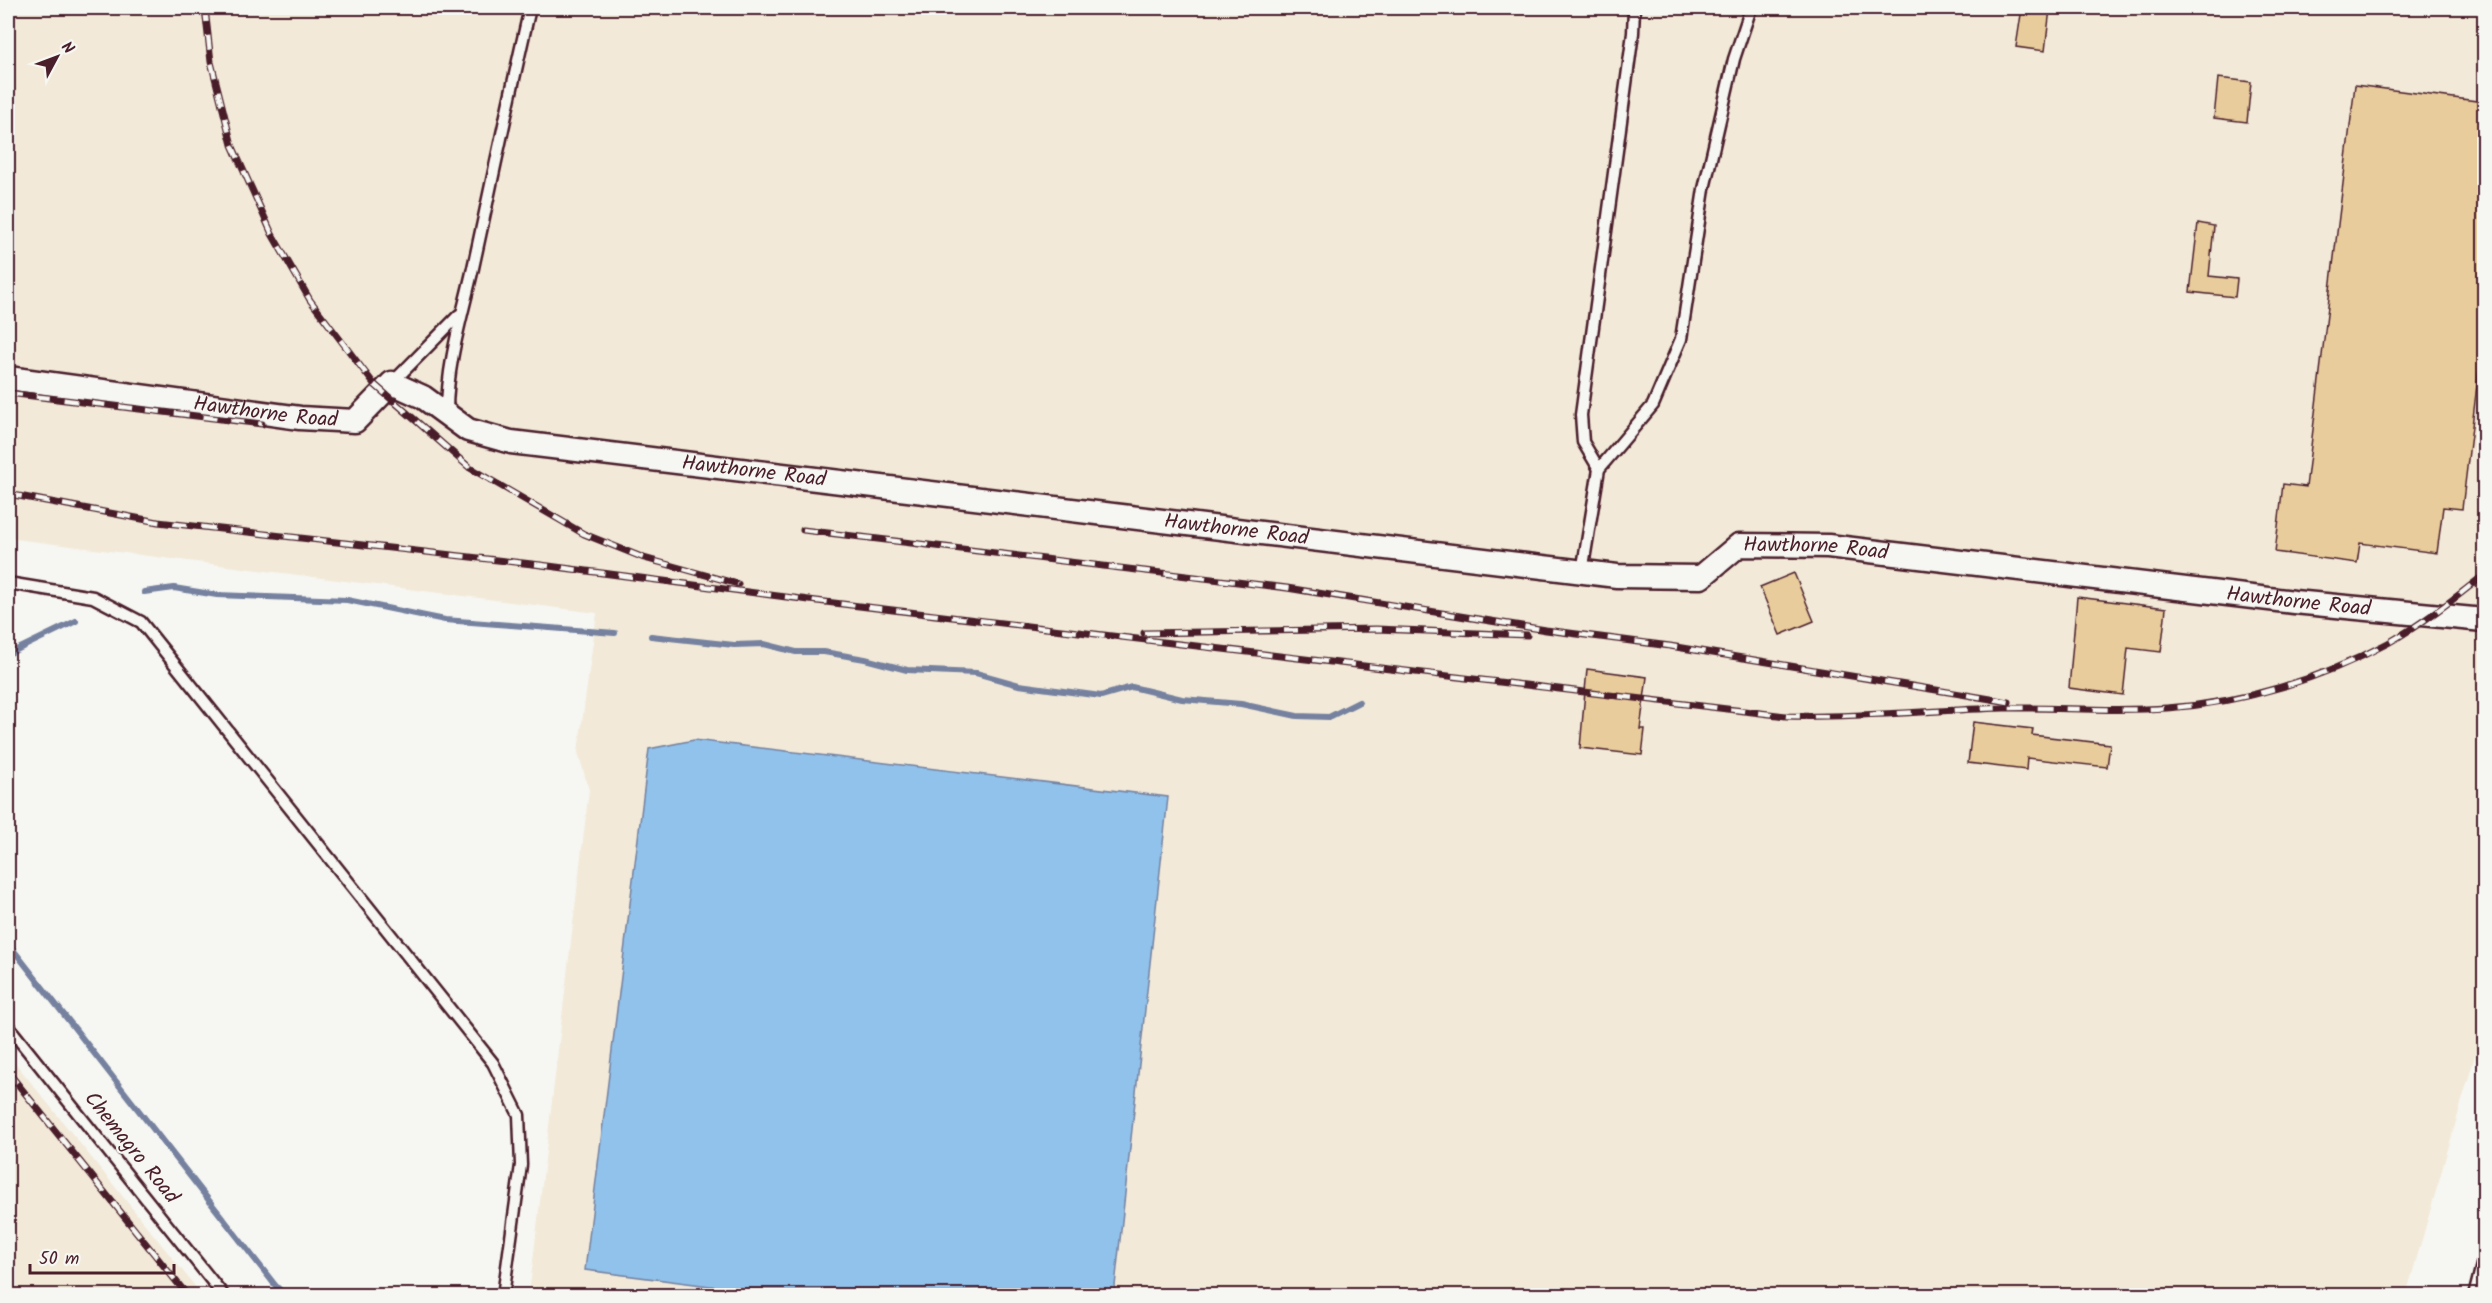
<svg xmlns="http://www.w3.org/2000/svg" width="2492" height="1303" viewBox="0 0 2492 1303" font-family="Kalam,sans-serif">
	<rect width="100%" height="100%" fill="#f6f6f2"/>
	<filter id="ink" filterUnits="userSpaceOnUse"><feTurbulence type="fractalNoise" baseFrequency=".0167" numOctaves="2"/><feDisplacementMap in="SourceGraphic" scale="12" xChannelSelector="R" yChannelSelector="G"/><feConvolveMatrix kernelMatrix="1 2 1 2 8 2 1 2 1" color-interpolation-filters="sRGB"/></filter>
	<g filter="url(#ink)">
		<g fill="#f2e9d8">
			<path d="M8,8H2484V1024L2406,1295H529L589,790L578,752L597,613L8,538Z"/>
			<path d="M8,1054L202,1295H8Z"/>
		</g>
		<path fill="#90c2ec" stroke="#74819f" stroke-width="1.5" d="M694,740L1168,797L1114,1295L789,1296L585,1270L649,749Z"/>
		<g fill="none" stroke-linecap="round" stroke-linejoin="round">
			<g stroke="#74819f" stroke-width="6">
				<path d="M144,592L174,588L217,595L347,600L445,620L615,633"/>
				<path d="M651,636L734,645L764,644L796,652H824L865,659L907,670L976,673L1019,685L1101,696L1132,687L1182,699L1241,704L1297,716L1329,717L1359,702"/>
				<path d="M8,654L76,621"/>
				<path d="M8,943L275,1285L286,1296"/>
			</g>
		</g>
		<g fill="#e8cc9c" stroke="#4a1f2b" stroke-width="1.5">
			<path d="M2022,8L2050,9L2045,51L2016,47Z"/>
			<path d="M2218,78L2251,82L2247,122L2214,118Z"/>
			<path d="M2355,85L2484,102V327L2462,509L2443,507L2437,553L2360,543L2357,563L2275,552L2283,484L2306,487Z"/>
			<path d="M2198,223L2214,226L2209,276L2237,279L2235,297L2190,292Z"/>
			<path d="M1794,573L1814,621L1780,635L1760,587Z"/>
			<path d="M2077,597L2166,608L2161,652L2128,648L2123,695L2069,688Z"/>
			<path d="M1587,669L1647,677L1640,729H1645L1642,755L1580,748Z"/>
			<path d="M1973,722L2033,729L2032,735L2110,744L2107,767L2027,758L2026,770L1968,763Z"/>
		</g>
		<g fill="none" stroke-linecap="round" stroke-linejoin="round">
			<g stroke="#4a1f2b" stroke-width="15">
				<g id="service">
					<path d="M392,383L459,315"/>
					<path d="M447,412C447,362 462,317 473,268C492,181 510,94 530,8"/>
					<path d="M1599,469L1583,442L1581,415L1633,33L1634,8"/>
					<path d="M1582,572L1599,469L1653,405L1681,339L1704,189L1734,59L1751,8"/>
					<path d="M8,583L93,597L141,622L493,1063L519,1115L521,1165L503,1296"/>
					<path d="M8,1026L224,1296"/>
					<path d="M2474,1296L2484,1257"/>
				</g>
			</g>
			<g stroke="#4a1f2b" stroke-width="27">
				<g id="minor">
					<path id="s1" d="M8,378L300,418L355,421L392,383L423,397L468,430L511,442L1617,576L1701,577L1739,545L1828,546L2294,602L2484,620"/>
				</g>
			</g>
			<use href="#service" stroke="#f6f6f2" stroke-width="10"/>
			<use href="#minor" stroke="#f6f6f2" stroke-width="22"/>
			<g stroke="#4a1f2b" stroke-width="7">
				<g id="rail">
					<path d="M205,8L211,62L232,145L272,234L310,300L374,384L470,468L584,534L644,558L738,584"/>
					<path d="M8,393L262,424"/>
					<path d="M8,494L158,522L541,565L817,601L1786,716C1858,718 1931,710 2004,708C2058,707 2113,712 2167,708C2243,703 2321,679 2388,643C2422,624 2454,599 2484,575"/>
					<path d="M803,530L1287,588L1546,630L1670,646L2009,702"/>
					<path d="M1144,633L1376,629L1527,635"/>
					<path d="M8,1072L188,1296"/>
				</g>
			</g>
			<use href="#rail" stroke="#f6f6f2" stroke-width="4.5" stroke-dasharray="14" stroke-linecap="butt"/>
		</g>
	</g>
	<g text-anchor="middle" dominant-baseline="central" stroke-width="4.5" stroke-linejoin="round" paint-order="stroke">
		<g font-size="21" fill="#4a1f2b" stroke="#f6f6f2">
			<text stroke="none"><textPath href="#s1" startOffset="260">Hawthorne Road</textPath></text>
			<text stroke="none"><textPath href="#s1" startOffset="782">Hawthorne Road</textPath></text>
			<text stroke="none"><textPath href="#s1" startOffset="1268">Hawthorne Road</textPath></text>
			<text stroke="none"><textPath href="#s1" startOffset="1862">Hawthorne Road</textPath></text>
			<text stroke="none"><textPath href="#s1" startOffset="2348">Hawthorne Road</textPath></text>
			<text transform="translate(131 1148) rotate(51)">Chemagro Road</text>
		</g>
	</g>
	<rect width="2492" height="1303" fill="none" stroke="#f6f6f2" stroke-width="30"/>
	<rect x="15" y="15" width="2462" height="1273" fill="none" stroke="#4a1f2b" stroke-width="2" filter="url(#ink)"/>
	<g transform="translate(57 57) rotate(49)" stroke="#f6f6f2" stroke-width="4.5" paint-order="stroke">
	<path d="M0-4.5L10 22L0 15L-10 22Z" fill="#4a1f2b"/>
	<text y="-9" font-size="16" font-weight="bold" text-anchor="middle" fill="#4a1f2b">N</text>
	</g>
	<path d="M30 1264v9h144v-9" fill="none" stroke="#4a1f2b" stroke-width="3"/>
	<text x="39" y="1264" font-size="18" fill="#4a1f2b" stroke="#f6f6f2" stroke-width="4.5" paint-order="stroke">50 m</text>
</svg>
